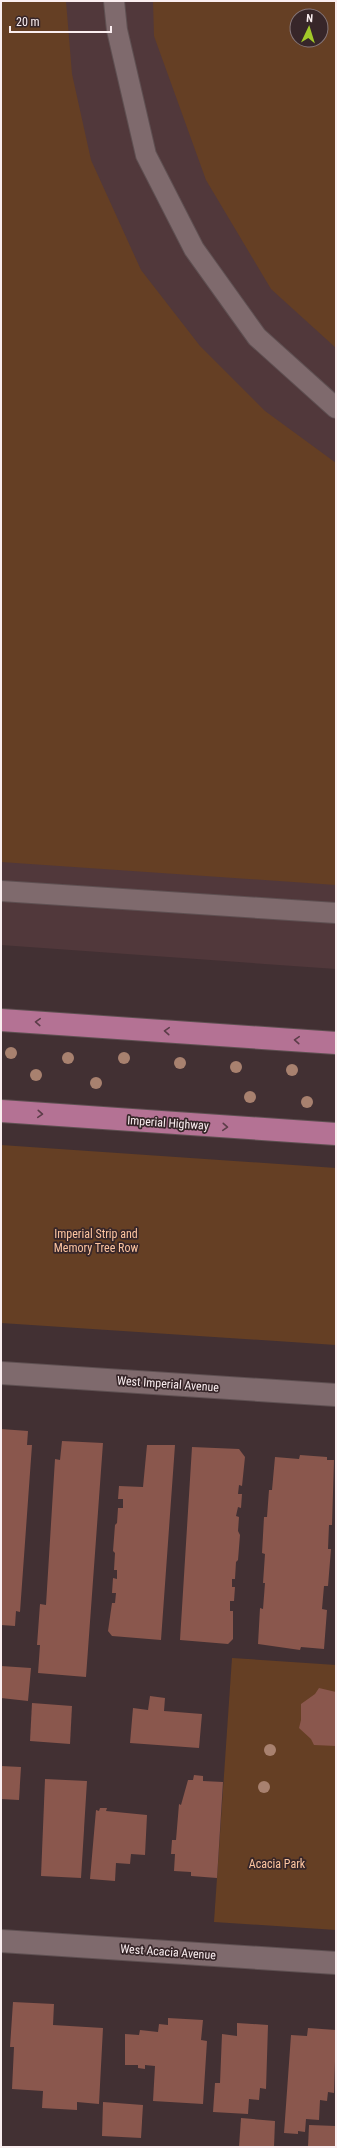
<svg xmlns="http://www.w3.org/2000/svg" width="337" height="2148" viewBox="0 0 337 2148" font-family="'Roboto Condensed',sans-serif">
	<rect width="100%" height="100%" fill="#423033"/>
	<path fill="#51383b" fill-rule="evenodd" d="M1,1H336V969L1,945ZM297,16H321V40H297Z"/>
	<g fill="#653f24" fill-rule="evenodd">
		<path d="M1,1H66L72,74L91,160L141,270L200,346L265,411L336,463V885L1,862Z"/>
		<path d="M153,1H336V348L271,289L206,180L154,36ZM297,16H321V40H297Z"/>
		<path d="M1,1145L336,1168V1345L1,1323Z"/>
		<path d="M232,1658L336,1665V1930L214,1922Z"/>
	</g>
	<g fill="#8a574d">
		<path d="M1,1429L28,1431L27,1445H32L20,1612L16,1611L15,1626L1,1625Z"/>
		<path d="M62,1441L103,1443L86,1677L38,1673L40,1645H37L40,1604L46,1605L55,1459L60,1460Z"/>
		<path d="M147,1445H175L161,1640L112,1636L108,1631L112,1603H115L116,1593H112L113,1578L117,1579V1570H114L115,1553L113,1551L115,1525L117,1523L118,1508H123V1499H118L119,1486L143,1487Z"/>
		<path d="M192,1447L239,1449L245,1457L242,1486L239,1485L238,1494H242L241,1508L238,1507L236,1516L239,1517L238,1531L240,1535L238,1560L236,1562L235,1579H232V1587H235L234,1601H230V1611H233V1639L228,1644L180,1640Z"/>
		<path d="M300,1455L327,1457V1460H334L332,1525H329L328,1549H331L328,1586H324L322,1609L327,1610L324,1649L301,1647L300,1650L258,1644L260,1608L263,1609L265,1583H263L265,1554L262,1553L264,1517H267L269,1490H272L275,1457L299,1459Z"/>
		<path d="M1,1666L31,1668L28,1701L1,1698Z"/>
		<path d="M319,1688L336,1692V1746L314,1745L311,1739L299,1728L301,1720V1704L315,1694Z"/>
		<path d="M150,1696L165,1698L164,1711L202,1714L199,1748L130,1743L133,1708L148,1710Z"/>
		<path d="M32,1703L72,1706L70,1744L30,1741Z"/>
		<path d="M1,1766L21,1767L19,1800L1,1799Z"/>
		<path d="M194,1775L203,1776V1781L223,1782L217,1878L191,1876V1872L174,1871L175,1854H171L172,1840H176L179,1804L181,1805L188,1780H193Z"/>
		<path d="M45,1779L87,1781L81,1878L41,1876Z"/>
		<path d="M100,1808H107L106,1811L147,1815L145,1855L131,1854L130,1864L116,1863L115,1881L90,1879L96,1810L99,1811Z"/>
		<path d="M13,2002L54,2004L53,2025L103,2028L99,2104L77,2102V2110L42,2108L43,2091L12,2089L14,2047H10Z"/>
		<path d="M168,2018L203,2020L201,2040L207,2041L203,2104L153,2101L155,2066L145,2065V2069L138,2068V2065H125V2034L139,2035L140,2030L158,2032L159,2024L168,2025Z"/>
		<path d="M237,2023L268,2025L266,2089L260,2088L259,2100L249,2099L248,2114L213,2112L215,2083H220L222,2034L237,2036Z"/>
		<path d="M308,2028L336,2030L334,2093L328,2092L327,2101L320,2100L319,2120L306,2119L305,2132L298,2131V2134L284,2133L291,2035L307,2036Z"/>
		<path d="M103,2102L143,2105L141,2138L102,2136Z"/>
		<path d="M241,2118L275,2121L274,2147H239Z"/>
		<path d="M309,2125L336,2126V2147H308Z"/>
	</g>
	<g fill="none" stroke-linecap="round" stroke-linejoin="round">
		<g stroke="#5f5052" stroke-width="22">
			<g id="lane">
				<path d="M114,1L117,30L146,155L194,249L257,337L336,408"/>
				<path d="M1,891L336,913"/>
			</g>
		</g>
		<g stroke="#5f5052" stroke-width="24">
			<g id="street">
				<path d="M1,1373L336,1395"/>
				<path d="M1,1941L336,1963"/>
			</g>
		</g>
		<g stroke="#5f5052" stroke-width="24">
			<g id="primary">
				<path d="M1,1020L336,1043"/>
				<path d="M1,1111L336,1134"/>
			</g>
		</g>
		<use href="#lane" stroke="#7f6a6d" stroke-width="20"/>
		<use href="#street" stroke="#7f6a6d" stroke-width="22"/>
		<use href="#primary" stroke="#b47294" stroke-width="22"/>
	</g>
	<g fill="#a8816f">
		<circle cx="11" cy="1053" r="6"/>
		<circle cx="68" cy="1058" r="6"/>
		<circle cx="124" cy="1058" r="6"/>
		<circle cx="180" cy="1063" r="6"/>
		<circle cx="236" cy="1067" r="6"/>
		<circle cx="292" cy="1070" r="6"/>
		<circle cx="36" cy="1075" r="6"/>
		<circle cx="96" cy="1083" r="6"/>
		<circle cx="250" cy="1097" r="6"/>
		<circle cx="307" cy="1102" r="6"/>
		<circle cx="270" cy="1750" r="6"/>
		<circle cx="264" cy="1787" r="6"/>
	</g>
	<defs><path id="oneway-chevron" d="M-2-3.5L2.5 0L-2 3.5" fill="none" stroke-width="1.6" stroke-linecap="round" stroke-linejoin="round"/></defs>
	<g stroke="#5c3d49">
		<use href="#oneway-chevron" transform="translate(38 1022) rotate(-177)"/>
		<use href="#oneway-chevron" transform="translate(167 1031) rotate(-176)"/>
		<use href="#oneway-chevron" transform="translate(297 1040) rotate(-176)"/>
		<use href="#oneway-chevron" transform="translate(40 1114) rotate(4)"/>
		<use href="#oneway-chevron" transform="translate(225 1127) rotate(4)"/>
	</g>
	<g text-anchor="middle" dominant-baseline="central" stroke-width="3.5" stroke-linejoin="round" paint-order="stroke">
		<g font-size="12" fill="#faeef0" stroke="#372629">
			<text transform="translate(168 1123) rotate(4)">Imperial Highway</text>
			<text transform="translate(168 1384) rotate(4)">West Imperial Avenue</text>
			<text transform="translate(168 1952) rotate(4)">West Acacia Avenue</text>
		</g>
		<g font-size="12" fill="#fcc4a0" stroke="#372629">
			<text x="96" y="1234">Imperial Strip and<tspan x="96" dy="14">Memory Tree Row</tspan></text>
			<text x="277" y="1864">Acacia Park</text>
		</g>
	</g>
	<rect width="337" height="2148" fill="none" stroke="#faeef0" stroke-width="4"/>
	<g transform="translate(309 28) rotate(4)"><circle r="19" fill="#372629" stroke="#857679"/>
	<path d="M0-3L7 15L0 10L-7 15Z" fill="#a2c929"/>
	<text y="-6" font-size="11" font-weight="bold" text-anchor="middle" fill="#faeef0">N</text>
	</g>
	<path d="M10 26v6h101v-6" fill="none" stroke="#faeef0" stroke-width="2"/>
	<text x="16" y="26" font-size="12" fill="#faeef0" stroke="#372629" stroke-width="3" paint-order="stroke">20 m</text>
</svg>
